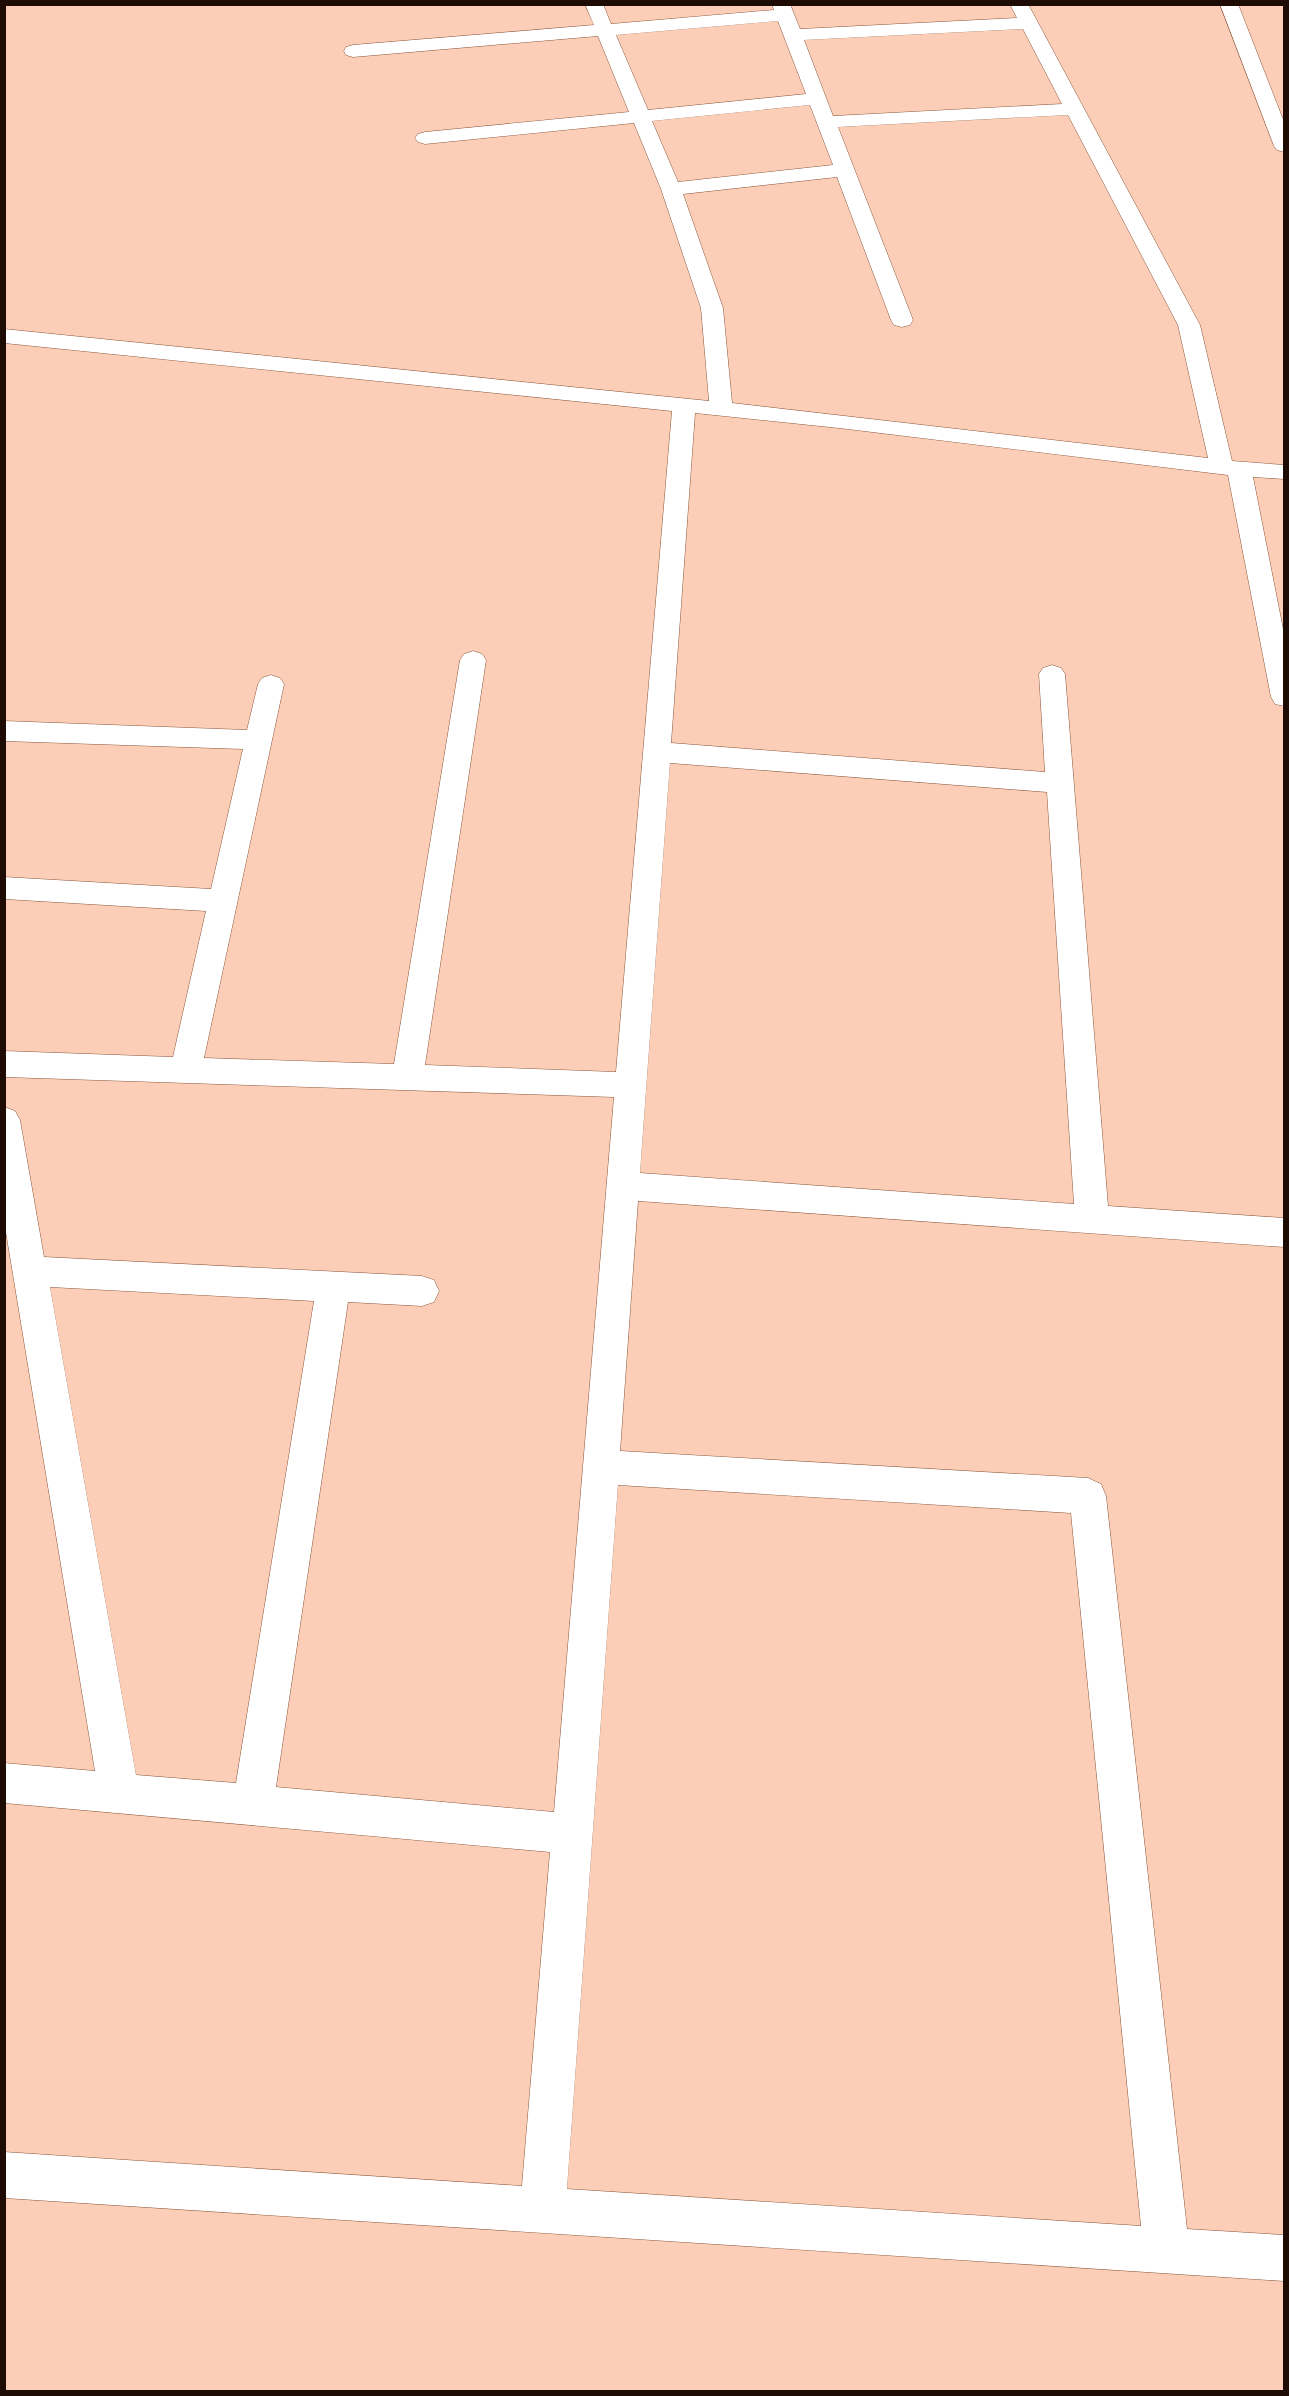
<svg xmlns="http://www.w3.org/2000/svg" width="1289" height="2396" viewBox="0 0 1289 2396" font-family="Commissioner,sans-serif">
	<rect width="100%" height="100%" fill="#fdceb7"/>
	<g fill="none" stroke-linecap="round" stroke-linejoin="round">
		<g stroke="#88563c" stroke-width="1">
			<g id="minor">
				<path d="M585,4H603L611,24L774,10L772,4H790L800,29L1017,18L1010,4H1028L1200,325L1232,461L1284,465V479L1253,477L1284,634V706L1275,704L1271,697L1228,475L839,428L695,413L671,743L1045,772L1039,674L1043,668L1052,665L1061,668L1065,674L1108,1206L1284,1218V1247L638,1201L620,1451L1088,1478L1101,1484L1106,1496L1187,2229L1284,2235V2281L4,2198V2152L522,2186L550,1852L4,1803V1763L95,1771L4,1220V1107L15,1111L20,1120L44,1257L422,1276L434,1280L439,1291L434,1302L422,1306L348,1302L276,1787L554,1812L614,1097L4,1077V1051L173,1057L206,911L4,899V877L211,889L243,749L4,741V721L247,730L258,684L262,678L271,675L280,678L284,684L204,1058L394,1064L460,660L464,654L473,651L482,654L486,660L425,1065L616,1072L672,411L4,343V329L709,401L701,308L661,189L634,123L425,144L418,142L415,138L418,134L425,132L629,112L598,36L353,57L346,55L344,51L346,47L353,45L594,25ZM778,21L806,94L648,110L616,35ZM1023,29L1062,104L833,116L804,40ZM810,105L833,165L678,182L652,121ZM1068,115L1178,325L1208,458L732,403L723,308L683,194L837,177L891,320L894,325L902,327L910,325L913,320L838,127ZM670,763L1047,792L1074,1204L640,1173ZM50,1287L314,1301L236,1783L136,1775ZM618,1485L1071,1513L1141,2226L567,2189Z"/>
				<path d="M1220,4H1238L1284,122V152L1277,150L1274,146Z"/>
			</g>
		</g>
		<use href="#minor" fill="#fff" fill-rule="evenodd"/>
	</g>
	<rect width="1289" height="2396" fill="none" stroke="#1e0b03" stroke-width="12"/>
</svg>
